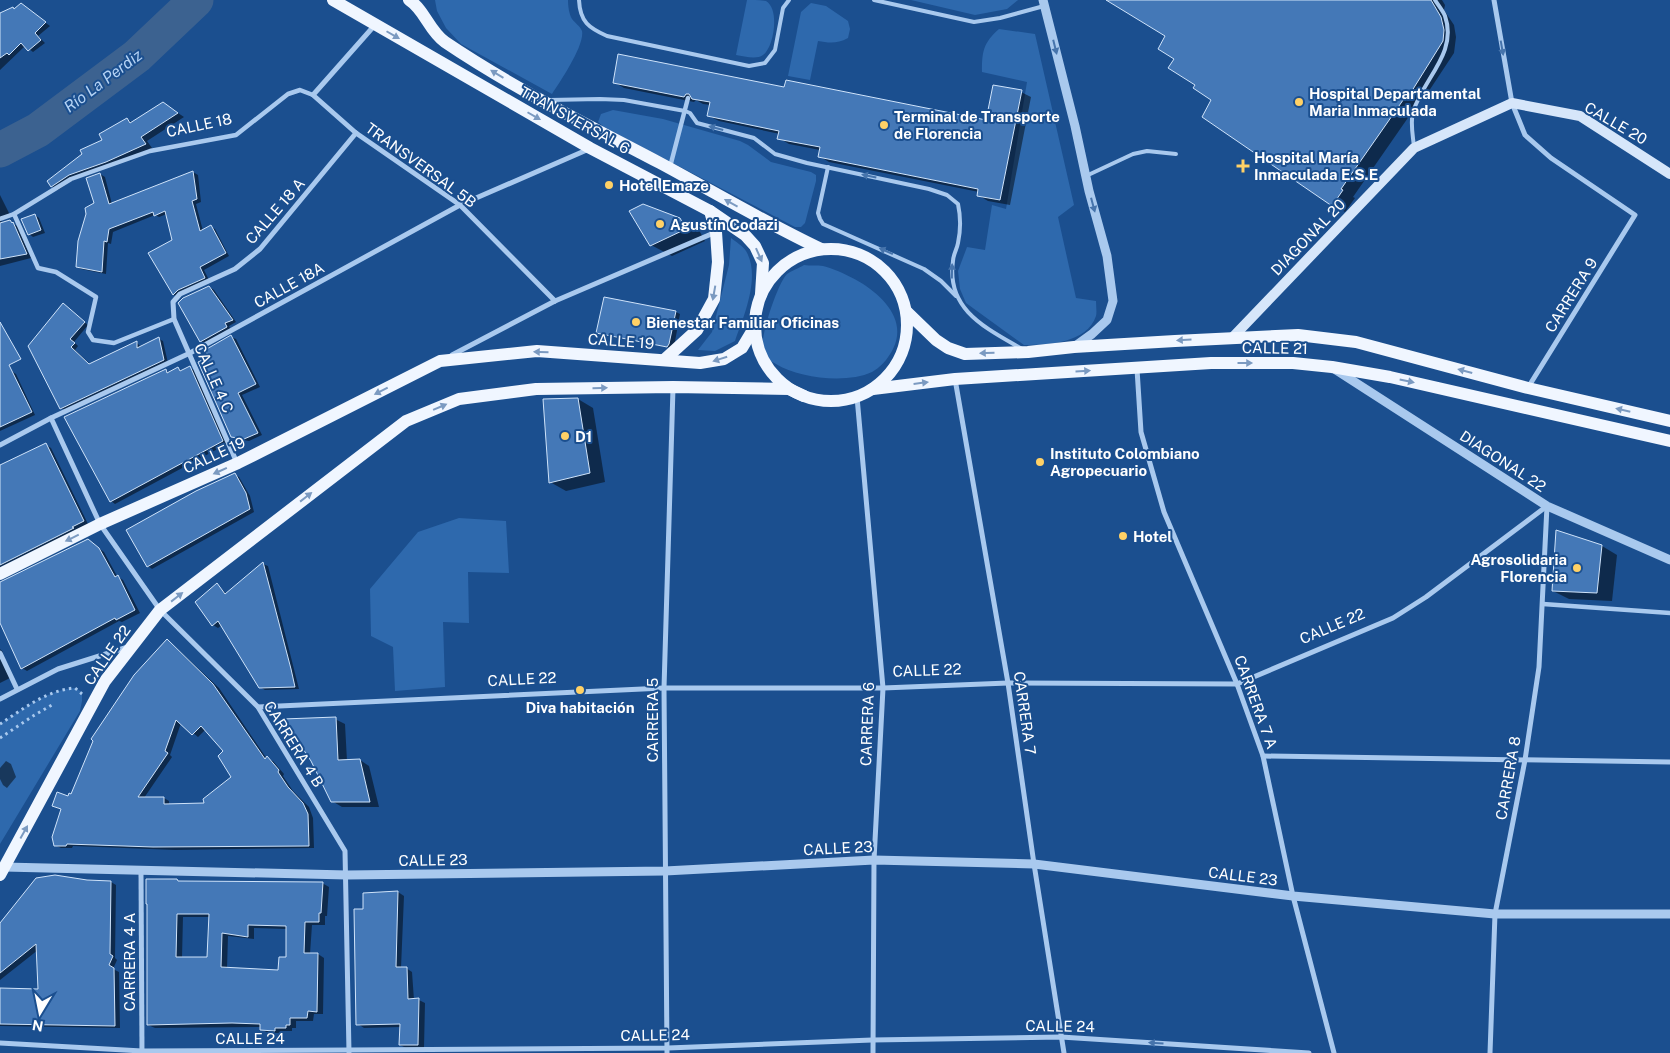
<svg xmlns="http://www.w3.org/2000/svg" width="1670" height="1053" viewBox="0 0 1670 1053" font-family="'Public Sans',sans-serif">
	<rect width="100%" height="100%" fill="#1b4f8f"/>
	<g fill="#2e69ad">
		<path d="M435,0H568C568,6 569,14 572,19C575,23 580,26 582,31C585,45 560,82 552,94L461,44L446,28L437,11Z"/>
		<path d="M747,0C752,0 761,0 766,1C780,9 774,47 763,55C756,60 744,56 736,55Z"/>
		<path d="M911,0H1018L1007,9L975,15Z"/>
		<path d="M811,3L826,6L848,21L850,29L848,38C837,44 829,43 818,41L810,80L788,76L801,12Z"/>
		<path d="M999,29L1035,34L1074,205L1058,217L1076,298L1096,301C1096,306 1097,312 1096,316C1087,343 1048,345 1024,345L966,303L960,289L958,271L967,247L985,250L992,205L1006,209L1027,82L982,72C982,52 983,43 999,29Z"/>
		<path d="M613,110L663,119L740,141L748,145L771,162L811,172L816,175V181L805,223L801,227H795L604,127L598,122L601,114Z"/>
		<path d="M731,238C736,242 743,246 746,251C761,276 744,316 735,341L715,351L698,350L712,332L729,265Z"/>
		<path d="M804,265C810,266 817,265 823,266C862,277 923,315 886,360C883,364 876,370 872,372C846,384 799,378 776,364C773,362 771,362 769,360C766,357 763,346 763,342C763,329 778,283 787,274C791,271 799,268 804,265Z"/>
		<path d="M459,518L506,521L509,573L468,572L469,623L443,622L445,687L395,691L393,647L371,636L370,589L418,532Z"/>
		<path d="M75,688L82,692V701L80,711L0,844V724C23,709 47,690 75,688Z"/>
	</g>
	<g fill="#0007" fill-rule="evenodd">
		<path d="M1109,0H1442L1445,5L1444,10L1454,25L1456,37L1454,53L1423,100L1421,99L1353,197L1355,198L1345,212L1204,117L1212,100L1197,84L1167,36Z"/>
		<path d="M26,8L50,26L38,36L45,43L33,52L25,46L0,70V14Z"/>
		<path d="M614,82L785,89L987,122L1021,92L1031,97L1010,205L988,201L978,195L979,192L829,162L819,156L820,150L789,144L779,138L780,134L719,121L709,116L711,105L703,104L696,100L694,102L624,88Z"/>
		<path d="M169,107L184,117L147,141L152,148L113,165L76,178L58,190L52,186L127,119L133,123Z"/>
		<path d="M193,172L198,175L201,202L196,204L203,231L211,227L215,229L229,256L204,270L209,280L178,297L174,295L150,253L174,240L167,214L159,217L155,215L113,232L111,244L108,243L106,274L81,269L77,267L96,204L100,174L105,177L112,204Z"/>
		<path d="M0,195L10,215L2,218L1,224L10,221L18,227L31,258L0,266Z"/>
		<path d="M35,215L39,218L45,233L33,237L29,234Z"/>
		<path d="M679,220L700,232L705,241L672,256L651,245Z"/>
		<path d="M209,287L214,290L236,322L229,326L231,330L206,344L201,341L179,304Z"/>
		<path d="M67,307L88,325L74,342L78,346L75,350L91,365L137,343L141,347L159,339L163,341L168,363L66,410L61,408Z"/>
		<path d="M676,312L680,314L674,347L672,348L602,335L598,332Z"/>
		<path d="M231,337L236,339L260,387L242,395L262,435L249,441L237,439L232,436L211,357Z"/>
		<path d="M178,368L182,371L190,368L194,370L227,444L115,504L111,501L166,371L170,373Z"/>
		<path d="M11,371L16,374L35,415L0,431V372Z"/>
		<path d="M578,399L593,408L605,482L566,491L550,482Z"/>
		<path d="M46,445L51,448L88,524L0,567V470Z"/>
		<path d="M235,475L239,477L250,496L254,512L152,569L148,566Z"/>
		<path d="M93,544L104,552L117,576L123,580L140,613L122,622L119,621L27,671L22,668L0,621V594Z"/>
		<path d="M1602,546L1617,555L1612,601L1569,599L1553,591Z"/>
		<path d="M263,564L268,566L299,689L265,690L260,687L222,625L218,628L213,625L196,602L217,585L227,594Z"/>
		<path d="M167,641L172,644L219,688L267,759L273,761L284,774L283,776L293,791L309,807L313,818L314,848L175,850L73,846L72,848H61L55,845L62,810L53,806L72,796ZM181,723L198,737L205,730L225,751L233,777L205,805H169V801L164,798H144L172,757L170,755Z"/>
		<path d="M0,649L3,652L1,654L10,678L0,683Z"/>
		<path d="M335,719L345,724L347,761L360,760L369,766L379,807H342L332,801Z"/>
		<path d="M6,761L11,764L16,777L7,788L3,785L0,779V768Z"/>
		<path d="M177,880L181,883H322L329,887L327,916H325V925H312L310,954H318L324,958L323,1014H314L313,1021H296V1028H292V1031H281V1033H268L261,1029V1027L155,1028L148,1025ZM183,917H210L208,958H182ZM254,928L287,929L288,958L279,971L227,969L228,936L254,939Z"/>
		<path d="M87,881L111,882L116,885L115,958L117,960L113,969L119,972L120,1028L0,1026V990H39L38,950L0,980V924Z"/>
		<path d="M398,892L404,896L401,968H406L412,972L414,1000H419L425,1003L424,1048H406L400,1045L401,1027L364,1028L358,1024L364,894Z"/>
	</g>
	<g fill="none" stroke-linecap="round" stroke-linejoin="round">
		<path stroke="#3c6290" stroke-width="35" d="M0,150L38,130L137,56L196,0"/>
	</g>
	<g fill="#4478b7" stroke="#cfe3fa" fill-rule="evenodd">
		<path d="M1106,0H1431L1441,17L1444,30L1443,41L1410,94L1408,93L1341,189L1343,190L1332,206L1202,117L1211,100L1193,88L1195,85L1168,68L1174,59L1158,49L1165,36Z"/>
		<path d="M21,3L46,22L35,33L41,40L28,51L21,43L9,55L7,53L0,58V13L13,7L14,9Z"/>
		<path d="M618,54L784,87L786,80L986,120L993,85L1022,90L1000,200L977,196L978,189L818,157L820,147L777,139L779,131L707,116L710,102L692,99L689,94H686L684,97L613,83Z"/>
		<path d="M163,102L178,113L141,137L146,144L106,162L69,175L51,187L47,181L82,154L80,150L102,140L99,134L127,118L130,123Z"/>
		<path d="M193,171L197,199L192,201L200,231L211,225L226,253L200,267L205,278L178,290L173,295L148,253L172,240L165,211L154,216L153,212L109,229L107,242L104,241L102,272L76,267L78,241L86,214L85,208L94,203L86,178L100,173L109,204Z"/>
		<path d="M643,204L680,218L686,229L650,246L629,211Z"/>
		<path d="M35,214L41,230L28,235L21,219Z"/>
		<path d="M10,220L12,223L13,222L27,254L0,259V223Z"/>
		<path d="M209,286L233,320L225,323L227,327L200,342L178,303L183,298Z"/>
		<path d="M604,297L676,311L669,344L667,347L596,333Z"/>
		<path d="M63,303L85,322L70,339L75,343L71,347L89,364L137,341V348L159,337L164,360L60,409L28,346Z"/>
		<path d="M0,322L21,359L9,365L32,412L0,427Z"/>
		<path d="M231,335L256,384L238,393L258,433L244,439L231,437L198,362L209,357L205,350Z"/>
		<path d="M190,366L223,441L110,502L64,417L166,369L167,373L178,367L180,371Z"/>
		<path d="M578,398L590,473L549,483L543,399Z"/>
		<path d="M46,443L84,521L72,527L74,528L0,565V465Z"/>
		<path d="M235,473L246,493L250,509L147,567L126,530L196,491Z"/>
		<path d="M1556,530L1602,545L1597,593L1552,591Z"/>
		<path d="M88,539L99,548L115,577L118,575L135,610L116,620L115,618L21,669L0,623V582Z"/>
		<path d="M263,562L291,669L295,687L259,688L218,621L212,626L195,602L217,583L225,594Z"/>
		<path d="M167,639L213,684L265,759L267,756L279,770L278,772L288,787L303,803L308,814L309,846L153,847L67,844L66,846H54L52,837L61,809L52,806L57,792L68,796L69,793L71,794L93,741L91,739L134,675ZM176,720L192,735L201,726L223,751L218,756L231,777L203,799L204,803L164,804V797H138L168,753L165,751Z"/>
		<path d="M336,717L338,760L360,759L370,802H331L311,761L283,719Z"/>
		<path d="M55,875L87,880L111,881L110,954L113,956L109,965L114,968L115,1026L0,1024V988L38,989L36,944L0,973V923L36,878Z"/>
		<path d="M146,879H177L178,881L323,882L321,913H319V922H305L304,953H318L317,1012L308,1011L307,1018H290V1025H286V1028H275V1031L260,1030V1024L232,1023L147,1025V904H146ZM177,914H209L207,957H176ZM248,925L286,926V957H279L278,970L221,967L222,933L248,937Z"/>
		<path d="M398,891L396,967H407L408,999L419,998L418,1045H399L400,1024L356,1025L354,909H363V893Z"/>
	</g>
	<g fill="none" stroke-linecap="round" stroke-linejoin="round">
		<g stroke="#a9c9ee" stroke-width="3" stroke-dasharray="2.5 4" stroke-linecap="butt">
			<path d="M0,724C23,709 47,690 75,688L82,694"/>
			<path d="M0,738L33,716L52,705"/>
		</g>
		<g stroke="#a9c9ee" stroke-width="4">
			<path d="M579,0C580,22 589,28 607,36L749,66L765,63L775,50L783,8L789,0"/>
			<path d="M874,0L974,22L1000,18L1044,6"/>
			<path d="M549,100L600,99L624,100L685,111L690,113L697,123L754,138L775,154L807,163L929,189L947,195L958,204C961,218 961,229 958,243C957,249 953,255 953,261C946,310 986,328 1022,349"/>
			<path d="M1414,147C1413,136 1410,123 1413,112C1423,79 1458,53 1445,16C1443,11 1438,5 1435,0"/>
			<path d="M828,167L818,213L820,219L823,224L924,269L941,281L956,296"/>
			<path d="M1086,176L1133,154L1147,151L1176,154"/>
		</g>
		<g stroke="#a9c9ee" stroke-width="4.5">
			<path d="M670,167L688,98"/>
			<path d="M14,214L38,268L56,272L96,297L88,332L93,340L114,343L174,319"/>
			<path d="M0,219L14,214L71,179L150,151L236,135L288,94L300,90L313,95"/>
			<path d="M1543,604L1670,613"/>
		</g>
		<g stroke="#a9c9ee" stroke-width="5">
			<path d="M1494,0L1512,103L1525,135L1551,158L1635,215L1529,386"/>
			<path d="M374,26L313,95L356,133L460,205L555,301"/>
			<path d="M452,355L555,301L716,232"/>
			<path d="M1137,369L1141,432L1164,512L1237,684L1263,756L1293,896L1334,1053"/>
			<path d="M955,379L1008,683L1034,864L1064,1053"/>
			<path d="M857,397L883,688L874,860L873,1053"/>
			<path d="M51,418L100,524L160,610L258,707L345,851L349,1052"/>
			<path d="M0,445L51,418L190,353L460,205L589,149"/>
			<path d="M237,463L174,319L173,302L180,294L235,269L260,249L356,133"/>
			<path d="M0,653L17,689"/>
			<path d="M0,699L58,669L128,647"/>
			<path d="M258,707L664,688H883L1008,683L1237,684L1393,618L1426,597L1547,506"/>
			<path d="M1263,756L1670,762"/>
			<path d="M141,872L142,1053"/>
			<path d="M0,1043L142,1051L349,1050L668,1048L872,1040L1061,1037L1309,1053"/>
			<path d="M667,1053L664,688L673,388"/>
			<path d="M1490,1053L1495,914L1525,760L1539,667L1547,506"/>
		</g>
		<g stroke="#a9c9ee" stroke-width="9">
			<path d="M1043,0L1075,126L1089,191L1107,256L1113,301L1107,320L1092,334L1074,347"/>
			<path d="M1336,370L1547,506L1670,560"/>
			<path d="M4,867L347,875L665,871L874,860L1034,864L1293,896L1495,914H1670"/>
		</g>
		<path stroke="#d6e6fa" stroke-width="10" d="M1233,337L1414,148L1512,103L1580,116L1670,174"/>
		<g stroke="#f0f6ff" stroke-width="12">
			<path d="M333,0L590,148L710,211L745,235L755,246L763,263L761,294"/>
			<path d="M409,0C425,10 429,31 445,42C513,88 588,125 660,163C714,192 766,223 821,249"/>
			<circle cx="831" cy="325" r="76"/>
			<path d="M906,311L936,340L948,348L965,354L1028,352L1074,347L1175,341L1298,335L1356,342L1528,388L1670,421"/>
			<path d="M664,360L697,330L714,299L718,262L716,232L710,211"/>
			<path d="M873,389L955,379L1211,363H1293L1332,367L1390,377L1670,441"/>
			<path d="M0,574L100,524L238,463L440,361L537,351L700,363L724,359L742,348L754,328"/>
			<path d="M0,875L105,681L160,610L406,421L459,399L536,389L673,387L789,389L804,396"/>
		</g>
	</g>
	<defs><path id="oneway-solid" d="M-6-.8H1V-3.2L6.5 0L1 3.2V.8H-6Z" transform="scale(1.25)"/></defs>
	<g fill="#7b9ac1">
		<use href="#oneway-solid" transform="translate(393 35) rotate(30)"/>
		<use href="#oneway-solid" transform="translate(497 74) rotate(-149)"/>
		<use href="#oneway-solid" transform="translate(534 116) rotate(30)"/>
		<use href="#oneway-solid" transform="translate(731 203) rotate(-151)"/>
		<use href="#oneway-solid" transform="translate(759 255) rotate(66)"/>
		<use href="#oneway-solid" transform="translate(714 293) rotate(100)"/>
		<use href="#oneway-solid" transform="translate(1184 340) rotate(177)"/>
		<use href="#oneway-solid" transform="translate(541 352) rotate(-179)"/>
		<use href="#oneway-solid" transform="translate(987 353) rotate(178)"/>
		<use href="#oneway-solid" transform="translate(720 359) rotate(163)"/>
		<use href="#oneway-solid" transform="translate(1245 363)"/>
		<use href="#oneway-solid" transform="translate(1083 371) rotate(-3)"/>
		<use href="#oneway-solid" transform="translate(1465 371) rotate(-165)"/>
		<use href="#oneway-solid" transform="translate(1407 381) rotate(12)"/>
		<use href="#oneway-solid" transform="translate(921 383) rotate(-7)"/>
		<use href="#oneway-solid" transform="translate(600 388) rotate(-1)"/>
		<use href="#oneway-solid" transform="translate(381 391) rotate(153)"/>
		<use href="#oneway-solid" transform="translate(440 407) rotate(-23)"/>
		<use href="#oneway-solid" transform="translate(1623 410) rotate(-167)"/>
		<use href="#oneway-solid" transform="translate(220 471) rotate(156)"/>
		<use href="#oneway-solid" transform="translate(306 497) rotate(-38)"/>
		<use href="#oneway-solid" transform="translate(72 538) rotate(154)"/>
		<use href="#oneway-solid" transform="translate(177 597) rotate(-38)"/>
		<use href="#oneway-solid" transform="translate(24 832) rotate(-61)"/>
	</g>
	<g fill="#4674ac">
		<use href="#oneway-solid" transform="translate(1055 47) rotate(76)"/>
		<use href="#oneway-solid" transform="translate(1502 48) rotate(80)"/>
		<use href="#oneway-solid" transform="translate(716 128) rotate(-165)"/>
		<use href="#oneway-solid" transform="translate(869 176) rotate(-168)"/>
		<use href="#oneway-solid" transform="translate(1093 205) rotate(75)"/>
		<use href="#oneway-solid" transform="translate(886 251) rotate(-156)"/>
		<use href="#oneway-solid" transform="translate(952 271) rotate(-89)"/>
		<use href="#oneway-solid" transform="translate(1156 1043) rotate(-176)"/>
	</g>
	<g fill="#ffd166" stroke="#1b4f8f" stroke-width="2">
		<circle cx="1299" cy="102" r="5"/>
		<circle cx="884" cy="125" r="5"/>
		<path d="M1240.5 158.5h5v5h5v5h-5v5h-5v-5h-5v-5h5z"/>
		<circle cx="609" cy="185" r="5"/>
		<circle cx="660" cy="224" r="5"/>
		<circle cx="636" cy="322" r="5"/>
		<circle cx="565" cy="436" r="5"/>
		<circle cx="1040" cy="462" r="5"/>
		<circle cx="1123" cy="536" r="5"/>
		<circle cx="1577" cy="568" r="5"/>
		<circle cx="580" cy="690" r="5"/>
	</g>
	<g text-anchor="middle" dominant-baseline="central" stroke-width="4" stroke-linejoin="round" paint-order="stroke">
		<g font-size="15" font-weight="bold" fill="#fff" stroke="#1b4f8f" text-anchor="start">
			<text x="1309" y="93">Hospital Departamental<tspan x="1309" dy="17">Maria Inmaculada</tspan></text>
			<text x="894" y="116">Terminal de Transporte<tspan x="894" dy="17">de Florencia</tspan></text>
			<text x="1254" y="157">Hospital María<tspan x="1254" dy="17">Inmaculada E.S.E</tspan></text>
			<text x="619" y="185">Hotel Emaze</text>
			<text x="670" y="224">Agustín Codazi</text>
			<text x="646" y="322">Bienestar Familiar Oficinas</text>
			<text x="575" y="436">D1</text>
			<text x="1050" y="453">Instituto Colombiano<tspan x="1050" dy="17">Agropecuario</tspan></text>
			<text x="1133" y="536">Hotel</text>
			<text x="1567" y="559" text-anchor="end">Agrosolidaria<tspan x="1567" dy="17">Florencia</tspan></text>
			<text x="580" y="707" text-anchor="middle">Diva habitación</text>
		</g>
		<g font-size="15" fill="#fff" stroke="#1b4f8f">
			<text transform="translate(575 120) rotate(29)">TRANSVERSAL 6</text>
			<text transform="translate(1616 123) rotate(30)">CALLE 20</text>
			<text transform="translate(199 125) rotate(-12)">CALLE 18</text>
			<text transform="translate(421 165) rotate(36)">TRANSVERSAL 5B</text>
			<text transform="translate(275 211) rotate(-49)">CALLE 18 A</text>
			<text transform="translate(1308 237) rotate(-46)">DIAGONAL 20</text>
			<text transform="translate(289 285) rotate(-29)">CALLE 18A</text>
			<text transform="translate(1571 295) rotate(-58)">CARRERA 9</text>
			<text transform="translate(621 341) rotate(4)">CALLE 19</text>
			<text transform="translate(1275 348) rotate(1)">CALLE 21</text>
			<text transform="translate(214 378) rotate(66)">CALLE 4 C</text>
			<text transform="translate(214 455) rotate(-25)">CALLE 19</text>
			<text transform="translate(1503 461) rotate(33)">DIAGONAL 22</text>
			<text transform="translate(1332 626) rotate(-23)">CALLE 22</text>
			<text transform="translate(107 655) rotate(-55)">CALLE 22</text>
			<text transform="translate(927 670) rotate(-2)">CALLE 22</text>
			<text transform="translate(522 679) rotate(-3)">CALLE 22</text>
			<text transform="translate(1256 702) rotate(70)">CARRERA 7 A</text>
			<text transform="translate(1025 713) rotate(82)">CARRERA 7</text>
			<text transform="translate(652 720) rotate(-90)">CARRERA 5</text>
			<text transform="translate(867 724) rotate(-88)">CARRERA 6</text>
			<text transform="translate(294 744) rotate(58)">CARRERA 4 B</text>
			<text transform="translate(1508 778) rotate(-80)">CARRERA 8</text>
			<text transform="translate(838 848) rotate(-3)">CALLE 23</text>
			<text transform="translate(433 860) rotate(-1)">CALLE 23</text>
			<text transform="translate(1243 876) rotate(7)">CALLE 23</text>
			<text transform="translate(129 962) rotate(-90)">CARRERA 4 A</text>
			<text transform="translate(1060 1026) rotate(1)">CALLE 24</text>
			<text transform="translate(655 1035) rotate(-1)">CALLE 24</text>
			<text x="250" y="1038">CALLE 24</text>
		</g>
		<g font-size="16" font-style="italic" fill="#b5d3f5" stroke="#1b4f8f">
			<text transform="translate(103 81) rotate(-37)">Río La Perdiz</text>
		</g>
	</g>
	<g transform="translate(40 1013) rotate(190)" stroke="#1b4f8f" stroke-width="4" paint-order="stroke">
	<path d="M0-4L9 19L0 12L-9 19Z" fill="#ffffff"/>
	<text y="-8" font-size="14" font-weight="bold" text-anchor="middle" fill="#ffffff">N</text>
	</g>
</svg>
